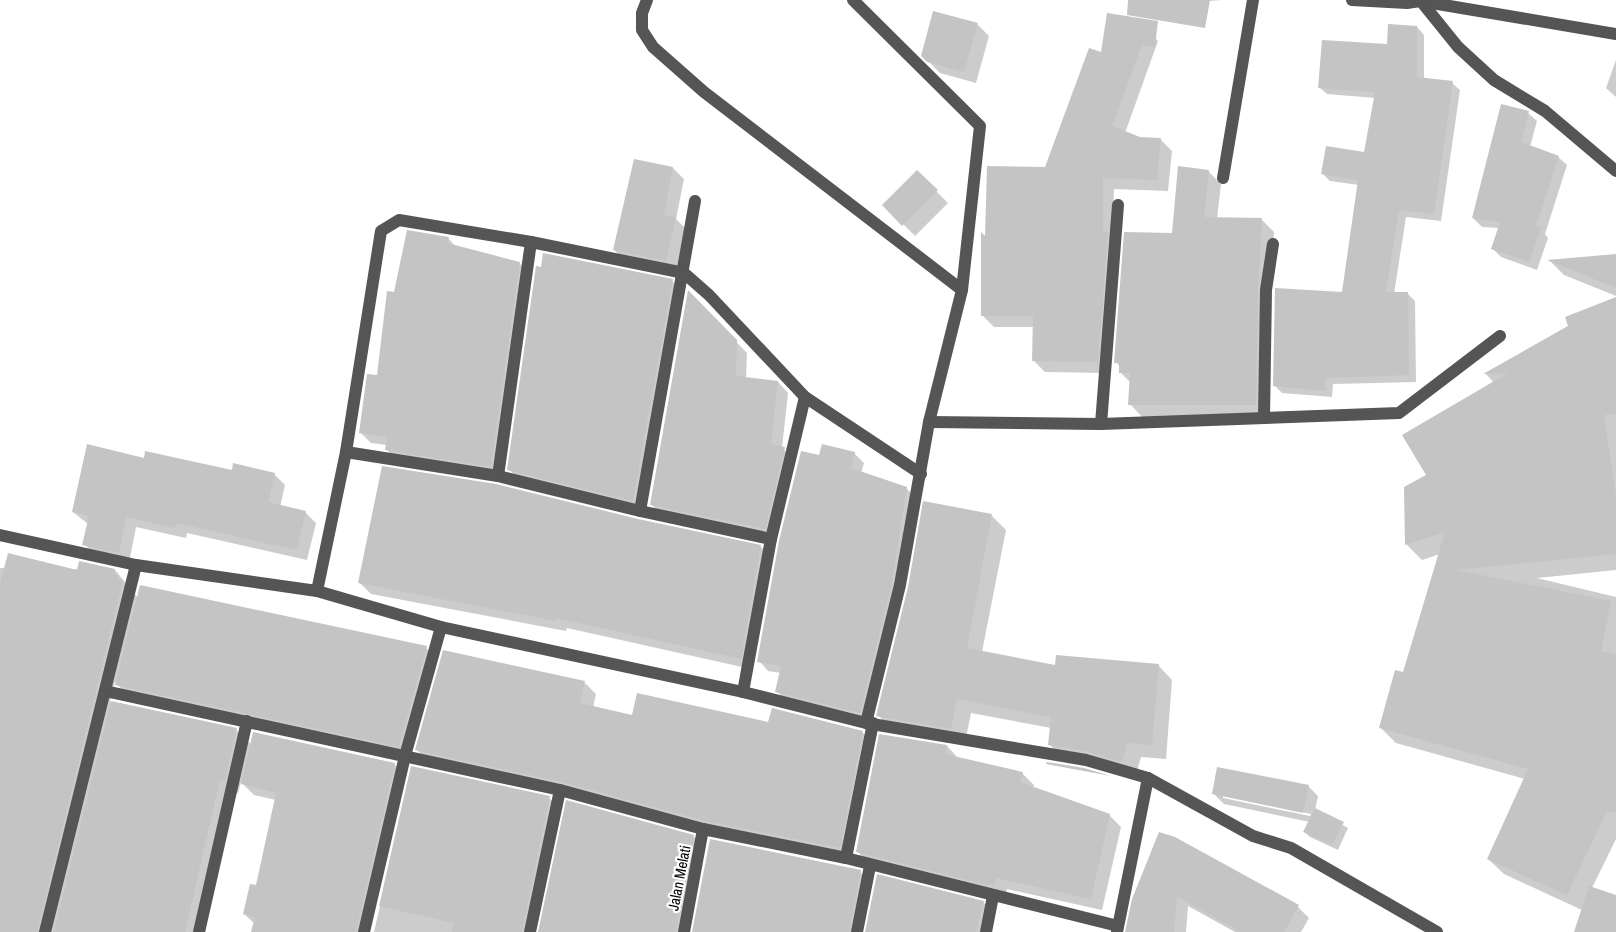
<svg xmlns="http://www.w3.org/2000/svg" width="1616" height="932" viewBox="0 0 1616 932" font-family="'Archivo Narrow',sans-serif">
	<rect width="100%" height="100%" fill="#fff"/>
	<g fill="#0003" fill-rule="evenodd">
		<path d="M1178,0H1222L1182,3Z"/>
		<path d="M934,13L978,25L989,36L976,83L940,73L922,55Z"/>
		<path d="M1417,27L1424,35V79L1452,83L1460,90L1441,221L1406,217L1394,294H1408L1415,301L1416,382L1333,384L1332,397L1282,393L1274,385L1343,293L1359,185L1330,181L1323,174L1365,154L1375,98L1327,94L1319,87Z"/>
		<path d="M1147,30L1158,41L1125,133L1140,139H1160L1172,151L1168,191L1114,189L1108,373L1045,372L1033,360L1034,327H994L983,316L987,239L1046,169L1102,54Z"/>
		<path d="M1616,60V97L1606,88Z"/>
		<path d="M1528,113L1537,121L1530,147L1558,157L1567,165L1545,234L1548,238L1537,270L1501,257L1492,248L1499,228L1482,227L1473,218Z"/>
		<path d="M673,168L684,179L676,219L687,230L677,272L626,261L614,250Z"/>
		<path d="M1208,171L1221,184L1217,219L1262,220L1274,232L1270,303L1268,417H1142L1130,404L1131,383L1120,372V367L1116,362L1173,234Z"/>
		<path d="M917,172L948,203L915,236L884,205Z"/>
		<path d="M448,238L457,248L519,263L530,274L501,476L397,460L386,449L387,445L371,443L361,433L378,377L395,294Z"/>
		<path d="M1616,256V296L1564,275L1550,261Z"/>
		<path d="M672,281L682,291L643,510L519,480L509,469Z"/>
		<path d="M689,293L747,353L746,379L778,382L788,393L782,448L794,459L775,539L662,515L651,504Z"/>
		<path d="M1616,298V570L1537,578L1616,597V839L1592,888L1616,896V932H1575L1582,910L1504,874L1488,859L1525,779L1396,743L1381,728L1404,674L1440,554L1422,560L1407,545L1405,488L1428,475L1494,383L1486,374Z"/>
		<path d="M854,453L864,463L861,473L907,489L916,498L869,722L786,701L777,691L781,673L768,671L759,661L821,456Z"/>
		<path d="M145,459L233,472L274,474L285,485L280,507L305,512L316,523L307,560L187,533L186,538L136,527L129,563L95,555L84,544L88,524L73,512Z"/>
		<path d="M992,516L1006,530L982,652L1056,667L1158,665L1172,680L1166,759L1141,757L1136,775L1064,759L1050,745L1051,728L971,713L965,743L892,730L878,715Z"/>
		<path d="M638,521L761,547L772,558L751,669L567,628L566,631L371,594L360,583Z"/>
		<path d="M0,568L115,570L138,598L426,648L438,659L410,757L128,696L115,682L110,702L236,730L252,745L394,764L405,775L369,932H253L255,924L244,914L257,887L276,800L254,795L241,782L238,793L233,792L205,932H0Z"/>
		<path d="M585,683L596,694L593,708L633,716L769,723L862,732L874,743L851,859L428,761L417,750Z"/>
		<path d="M947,746L958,758L1022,773L1034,785L1033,788L1109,815L1121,827L1102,910L1007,889L1006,895L869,863L857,851Z"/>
		<path d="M412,768L549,798L561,809L535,932H374Z"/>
		<path d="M1308,786L1318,796L1315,810L1348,828L1338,850L1310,837L1305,832L1310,822L1224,804L1214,794ZM1223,795L1311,814L1310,816L1223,798Z"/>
		<path d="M693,836L704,847L688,932H540Z"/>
		<path d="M1174,839L1298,907L1309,918L1301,932H1235L1188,906L1186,932H1127Z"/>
		<path d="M860,872L871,883L861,932H694Z"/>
		<path d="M983,902L994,913L989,932H867Z"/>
	</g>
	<g fill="#c4c4c4">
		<path d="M1128,0H1210L1205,28L1127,15Z"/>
		<path d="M933,11L978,23L964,72L927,62L921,56Z"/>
		<path d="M1107,13L1158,21L1155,47L1142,45L1112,126L1140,137L1161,138L1157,180L1103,178V232H1108L1098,362L1032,361L1033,316H981V232L985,236L987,166L1045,167L1089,48L1101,52Z"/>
		<path d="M1388,24L1417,26V77L1453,81L1434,214L1399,210L1386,292H1408L1409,375L1326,378L1325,391L1273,386L1275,288L1342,292L1358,180L1321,174L1326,146L1364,152L1375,92L1318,88L1322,40L1387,44Z"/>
		<path d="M1501,104L1529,111L1521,142L1559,156L1536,226L1541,228L1529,262L1491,249L1500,222L1472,218Z"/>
		<path d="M634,159L673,167L664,215L676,217L666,261L613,250Z"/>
		<path d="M1178,166L1209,170L1204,217L1262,218L1258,290L1256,405H1128L1130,373H1119V363H1114L1124,232L1172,233Z"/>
		<path d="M917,170L938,190L902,226L882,205Z"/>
		<path d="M407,230L449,237L447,243L520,262L491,467L385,450L387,437L359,433L367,374L377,375L387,291L394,292Z"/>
		<path d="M543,253L673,279L633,501L507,470L536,266L541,267Z"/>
		<path d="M1616,254V288L1547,260Z"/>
		<path d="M688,290L737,340L736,376L778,381L771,444L785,447L765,529L650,505Z"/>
		<path d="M1616,297V414L1604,415L1616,497V554L1456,570L1611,601L1601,651L1616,655V813L1607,811L1567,895L1487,859L1528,769L1379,728L1395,670L1403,672L1445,532L1405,545L1404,487L1426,475L1402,435L1508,373L1483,374L1568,326L1565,317Z"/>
		<path d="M87,444L144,458L145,451L232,470L233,463L275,473L268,502L306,511L297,550L176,523L175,528L126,517L119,553L82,545L89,516L72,512Z"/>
		<path d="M822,444L855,452L851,468L907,487L892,583L860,713L775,692L781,666L757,662L779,541L801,451L819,455Z"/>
		<path d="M382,466L496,484L638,519L761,545L741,659L556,618V621L358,583Z"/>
		<path d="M923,501L992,514L967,648L1055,665L1056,655L1159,664L1152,745L1127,743L1122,762L1088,752L1048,745L1051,717L957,699L951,729L876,716L908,587Z"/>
		<path d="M8,553L77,570L79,561L115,569L114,574L119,575L118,580L123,581L37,932H0V584Z"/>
		<path d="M140,585L427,646L399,747L115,685Z"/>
		<path d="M443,650L585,681L580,703L632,715L637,693L768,722L772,708L863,731L840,848L705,821L562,782L415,750Z"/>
		<path d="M111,701L237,728L225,781L220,780L185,932H54Z"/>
		<path d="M253,732L395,763L356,932H251L255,917L243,914L250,884L256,885L276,793L241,784Z"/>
		<path d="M879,734L947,745L945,754L1023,772L1020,782L1110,814L1091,899L996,878L995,885H987L856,852Z"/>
		<path d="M1047,762L1084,768L1111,776L1046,764Z"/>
		<path d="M411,766L550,796L522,932H452L454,923L379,906Z"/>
		<path d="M1217,767L1309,785L1303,813L1212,794Z"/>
		<path d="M566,800L694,835L676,932H538Z"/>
		<path d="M1315,808L1344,822L1332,845L1303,832Z"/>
		<path d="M1159,832L1175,837L1299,905L1284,932H1241L1177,897L1174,932H1125L1132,899Z"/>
		<path d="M710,839L861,870L849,932H692Z"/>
		<path d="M877,874L984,901L976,932H865Z"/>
		<path d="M1589,886L1616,895V932H1574Z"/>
	</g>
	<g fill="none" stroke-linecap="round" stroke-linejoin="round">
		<g stroke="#555" stroke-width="12">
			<path d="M647,0L642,13V30L653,47L704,92L962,290"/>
			<path d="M853,0L980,126L962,290L929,422L900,585L866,723"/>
			<path d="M1352,0L1407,3L1420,1L1616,34"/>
			<path d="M1420,0L1458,47L1494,80L1545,111L1616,171"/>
			<path d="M1223,178L1253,0"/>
			<path d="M695,201L640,511L771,539"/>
			<path d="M531,242L498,476L640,511"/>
			<path d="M1264,418L1266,290L1273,244"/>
			<path d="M929,422L1101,424L1399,413L1500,336"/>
			<path d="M1101,424L1118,205"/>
			<path d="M346,452L498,476"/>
			<path d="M0,535L136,565L317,591L441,627L743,692L866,723L1086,760L1148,778L1253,836L1291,848L1437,932"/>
			<path d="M317,591L346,452L381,231L399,220L531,242L684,273L709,295L805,397L921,474"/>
			<path d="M105,691L560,790L703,829L846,858L1118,926"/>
			<path d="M743,692L771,539L805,397"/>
			<path d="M846,858L873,723"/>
			<path d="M45,932L136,565"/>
			<path d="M199,932L247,721"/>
			<path d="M364,932L405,756L441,627"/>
			<path d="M530,932L560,790"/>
			<path d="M684,932L703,829"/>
			<path d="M857,932L870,866"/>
			<path d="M986,932L993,896"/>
			<path d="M1117,932L1148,778"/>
		</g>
	</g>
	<g text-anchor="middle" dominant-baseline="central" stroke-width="4.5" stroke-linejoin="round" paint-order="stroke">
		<g font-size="15" fill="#000" stroke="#fff">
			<text transform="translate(679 878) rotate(-79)">Jalan Melati</text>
		</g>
	</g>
</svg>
